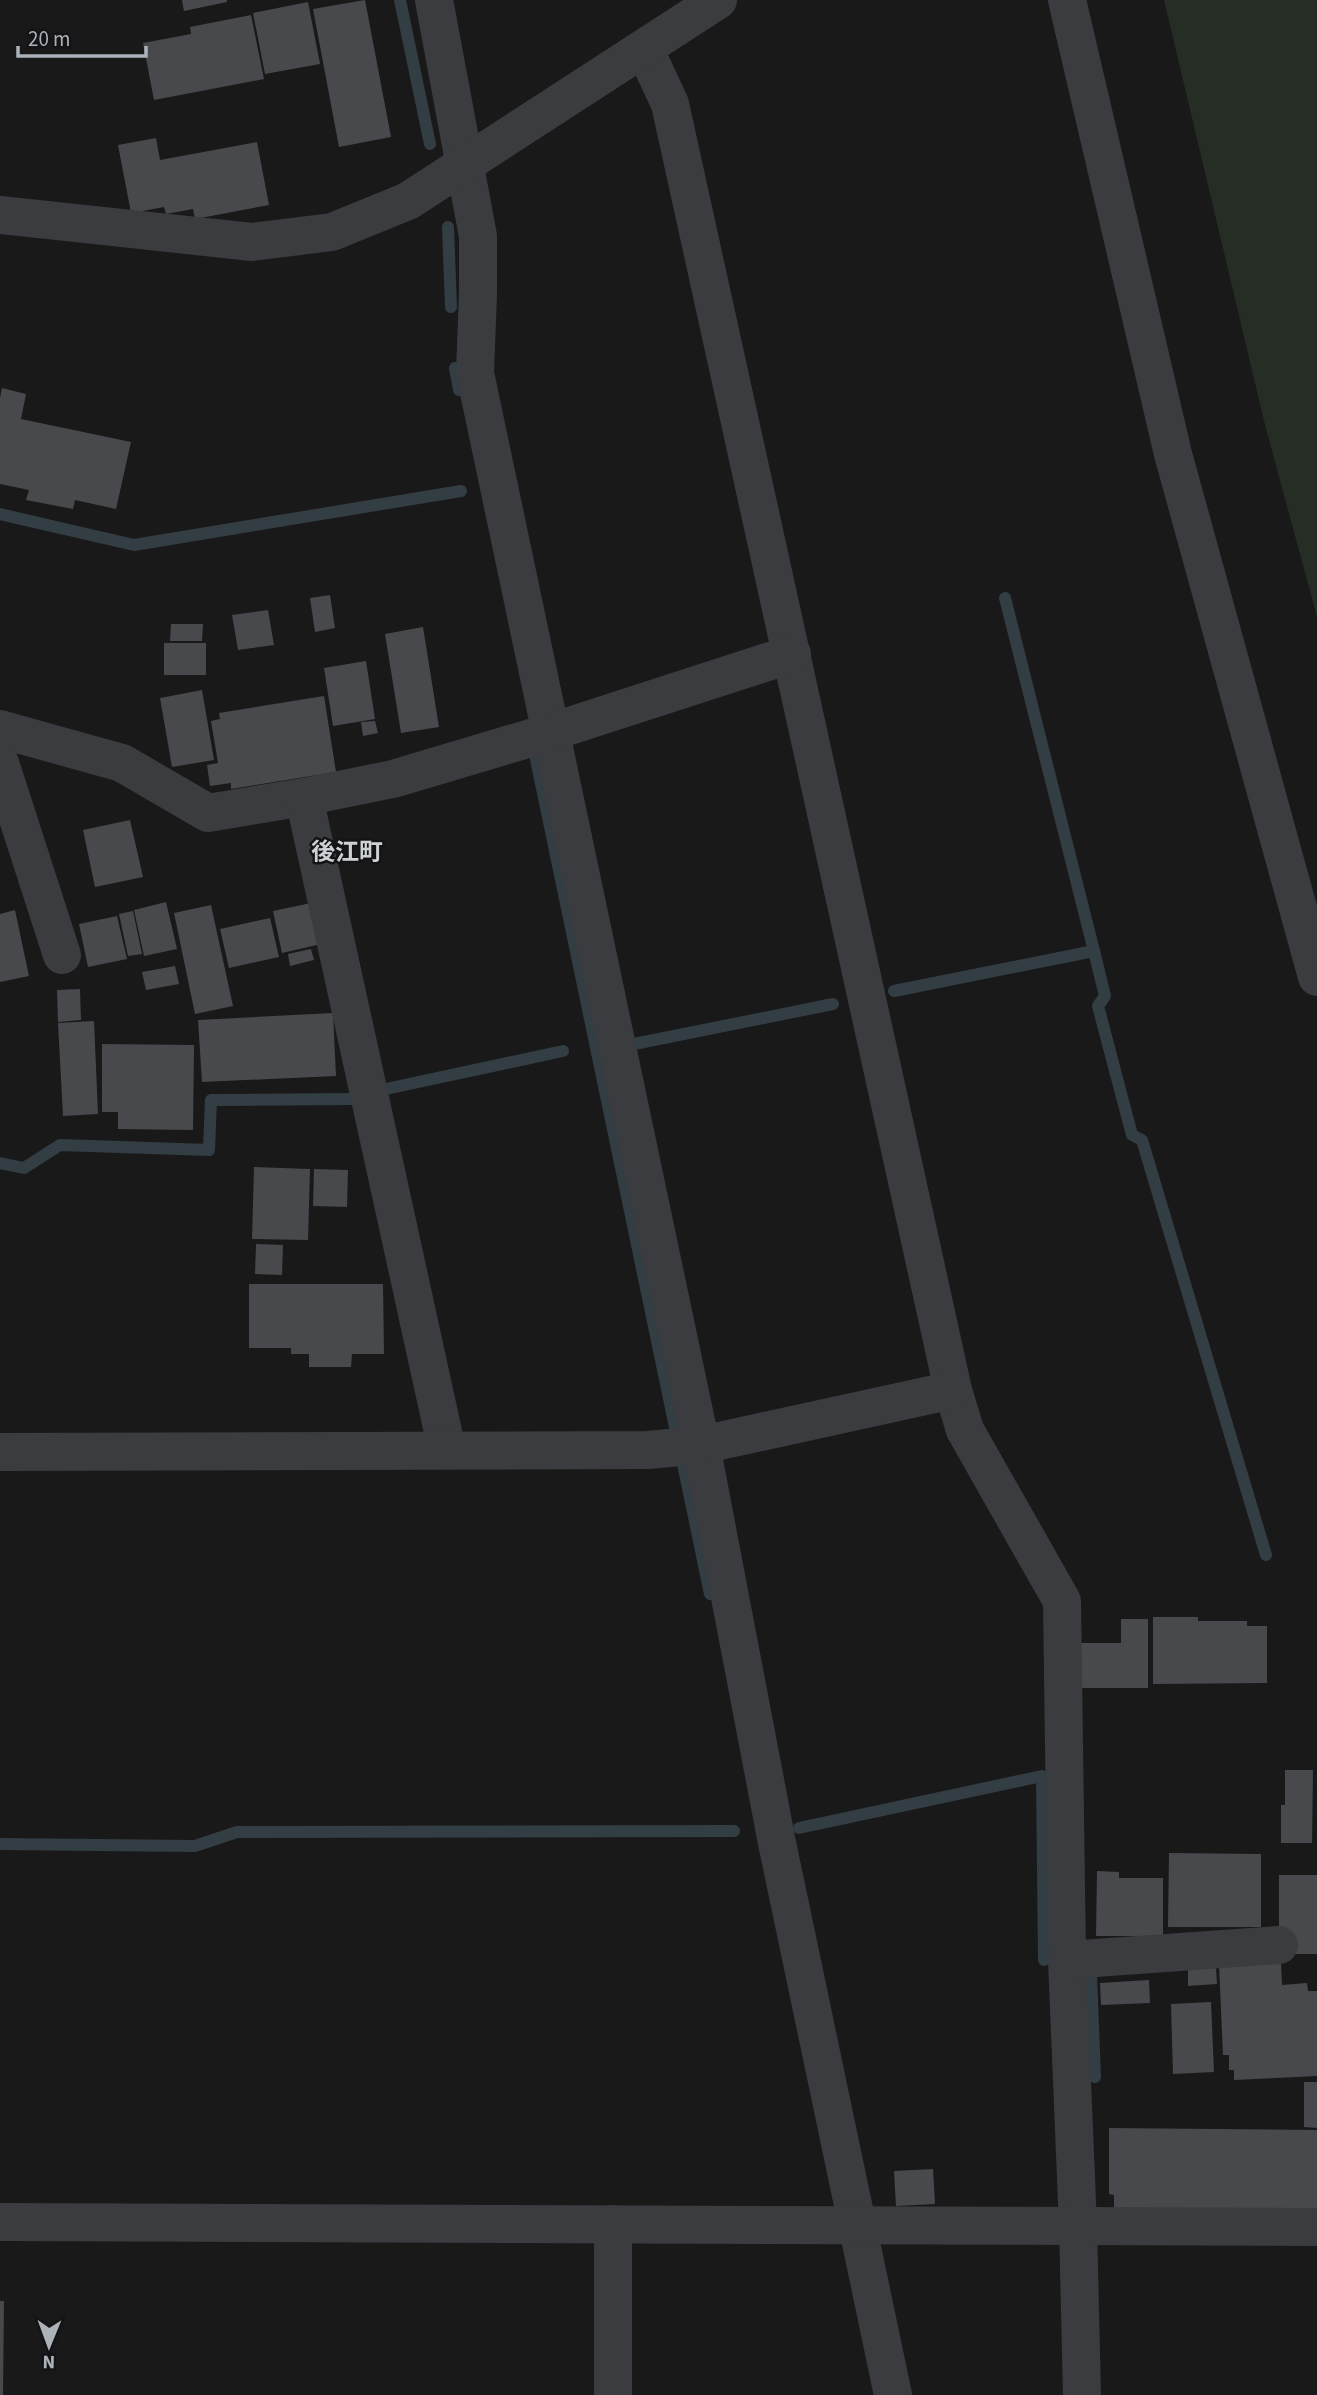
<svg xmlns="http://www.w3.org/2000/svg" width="1317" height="2395" viewBox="0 0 1317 2395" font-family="'Source Sans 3','Noto Sans JP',sans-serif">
	<rect width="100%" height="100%" fill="#19191a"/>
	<path fill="#252d25" d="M1164,0H1317V617L1265,425Z"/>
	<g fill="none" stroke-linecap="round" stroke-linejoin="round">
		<g stroke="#323e43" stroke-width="12">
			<path d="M400,0L430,144"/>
			<path d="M448,227L451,307"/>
			<path d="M455,368L459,390"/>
			<path d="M0,514L134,545L461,491"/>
			<path d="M533,745L676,1432"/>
			<path d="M1094,951L1105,996L1098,1006L1132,1135L1142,1140L1266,1555"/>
			<path d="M894,991L1094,951L1005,598"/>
			<path d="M634,1044L833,1004"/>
			<path d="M381,1090L563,1051"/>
			<path d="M0,1163L24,1168L60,1145L209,1150L211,1100L353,1099"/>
			<path d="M682,1459L710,1594"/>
			<path d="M799,1828L1042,1776L1044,1960"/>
			<path d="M0,1844L195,1846L237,1832L734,1831"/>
			<path d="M1091,1975L1095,2077"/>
		</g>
	</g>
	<g fill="#48494d">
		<path d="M182,0H227V2L184,11Z"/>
		<path d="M365,0L391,137L339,147L313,9Z"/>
		<path d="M308,2L320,64L265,74L253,13Z"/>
		<path d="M251,15L264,79L154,100L143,43L191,34L190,27Z"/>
		<path d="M156,138L160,160L257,142L269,205L195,219L193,209L166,214L164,207L131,213L118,145Z"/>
		<path d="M2,388L26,394L21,419L131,442L116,509L75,500L73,509L26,500L29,490L0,484V398Z"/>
		<path d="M330,595L335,628L315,632L310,598Z"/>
		<path d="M268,610L274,645L238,650L232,615Z"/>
		<path d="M171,624H203L202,641H170Z"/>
		<path d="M423,627L439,727L401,733L385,634Z"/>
		<rect x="164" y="643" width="42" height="32"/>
		<path d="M366,661L375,719L333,726L324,668Z"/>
		<path d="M202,690L214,760L172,767L160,698Z"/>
		<path d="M324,696L336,772L231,789V783L210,786L207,765L218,763L211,721L220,719L219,713Z"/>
		<path d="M375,721L378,733L363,736L361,722Z"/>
		<path d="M130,820L143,877L95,887L83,830Z"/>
		<path d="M166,902L177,949L144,956L134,910Z"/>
		<path d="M311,903L321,944L282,953L273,911Z"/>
		<path d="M211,905L233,1006L195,1014L174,913Z"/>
		<path d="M15,910L29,976L0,982V914Z"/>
		<path d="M133,911L142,954L128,956L119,914Z"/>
		<path d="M117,916L127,959L88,967L79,924Z"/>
		<path d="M270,918L279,957L229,968L220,929Z"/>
		<path d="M311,949L314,960L290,966L288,954Z"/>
		<path d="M175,966L179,984L146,990L142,972Z"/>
		<path d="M80,989L81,1020L58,1022L57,990Z"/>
		<path d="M333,1013L336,1076L202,1082L198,1020Z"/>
		<path d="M94,1021L98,1114L63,1116L58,1023Z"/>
		<path d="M102,1044L194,1045L193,1130L118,1129V1112H102Z"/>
		<path d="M254,1167L310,1169L308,1240L252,1239Z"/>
		<path d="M314,1169L348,1170L347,1207L313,1206Z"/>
		<path d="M256,1244L283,1245L282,1275L255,1274Z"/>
		<path d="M249,1284H383L384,1354H352L351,1367H309V1354H291V1348H249Z"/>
		<path d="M1153,1617H1198V1621H1247V1626H1267V1683L1153,1684Z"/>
		<path d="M1121,1619H1148V1688H1080L1079,1643H1121Z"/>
		<path d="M1285,1770H1313L1312,1843H1281V1805H1285Z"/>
		<path d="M1169,1853L1261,1854V1927H1168Z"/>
		<path d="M1097,1871L1119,1872V1878H1163V1936H1096Z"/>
		<path d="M1279,1875H1317V1954H1294L1279,1938Z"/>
		<path d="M1281,1963L1282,1985L1307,1983L1308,1991H1317V2076L1234,2080V2070H1229V2055H1223L1219,1965Z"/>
		<path d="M1188,1968H1216L1217,1984L1188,1986Z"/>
		<path d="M1149,1980L1150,2003L1101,2005L1100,1983Z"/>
		<path d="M1211,2002L1214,2072L1173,2074L1171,2004Z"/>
		<path d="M1304,2082H1317V2128L1304,2127Z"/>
		<path d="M1109,2128L1317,2130V2211L1114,2209V2195L1109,2194Z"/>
		<path d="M933,2169L935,2204L896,2206L894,2171Z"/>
		<path d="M0,2301H4L3,2395H0Z"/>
	</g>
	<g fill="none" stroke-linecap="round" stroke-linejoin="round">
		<g stroke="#3a3c3f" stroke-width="38">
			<path d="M434,0L478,236V294L475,373L701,1445L777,1843L893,2395"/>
			<path d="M1067,0L1173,454L1317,977"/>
			<path d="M644,48L670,104L953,1390L965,1430L1062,1601L1067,1960L1078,2226L1082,2395"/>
			<path d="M0,215L252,242L332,232L408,201L718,0"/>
			<path d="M0,729L122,763L208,813L304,797L447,1450"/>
			<path d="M0,763L62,955"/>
			<path d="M304,797L393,779L551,732L792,654"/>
			<path d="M0,1452L648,1450L701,1445L953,1390"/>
			<path d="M1067,1960L1279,1945"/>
			<path d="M0,2222L1317,2227"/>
			<path d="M613,2224V2395"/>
		</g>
	</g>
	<g text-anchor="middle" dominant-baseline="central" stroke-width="5" stroke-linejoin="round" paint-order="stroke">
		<g font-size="24" font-weight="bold" fill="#cdd1d5" stroke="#141416">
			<text x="347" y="852">後江町</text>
		</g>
	</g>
	<g transform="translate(49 2346) rotate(181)" stroke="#141416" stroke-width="5" paint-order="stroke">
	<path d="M0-5L12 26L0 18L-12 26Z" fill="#acb2b9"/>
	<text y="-10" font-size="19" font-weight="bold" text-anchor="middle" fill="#acb2b9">N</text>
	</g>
	<path d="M18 46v10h128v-10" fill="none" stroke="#acb2b9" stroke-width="3.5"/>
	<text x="28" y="46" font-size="21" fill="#acb2b9" stroke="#141416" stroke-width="5" paint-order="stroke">20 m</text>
</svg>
